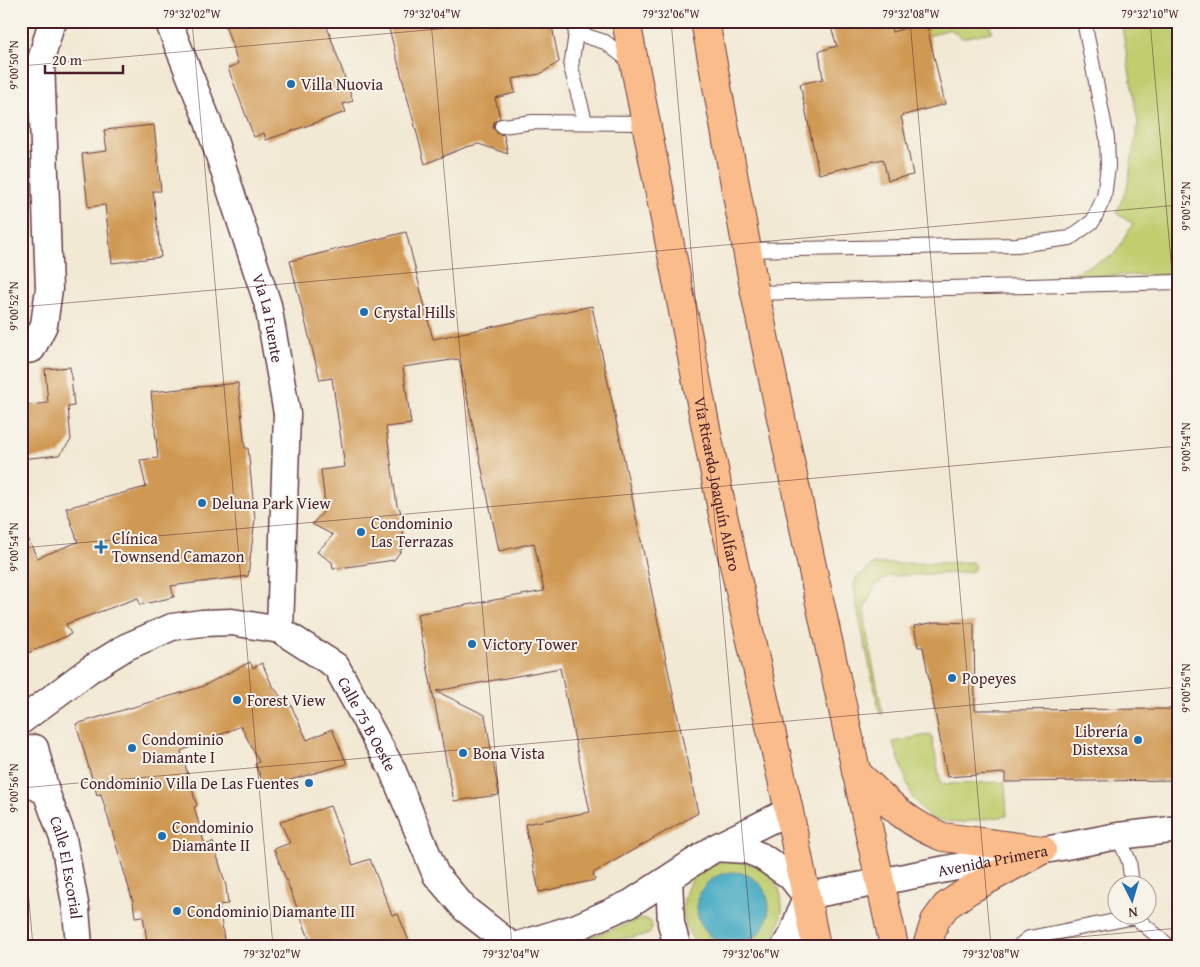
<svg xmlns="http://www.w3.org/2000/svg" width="1200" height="967" viewBox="0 0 1200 967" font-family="'Gentium Book Plus',serif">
	<rect width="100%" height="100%" fill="#f7f3e8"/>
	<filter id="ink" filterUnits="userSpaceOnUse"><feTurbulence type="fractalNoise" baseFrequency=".02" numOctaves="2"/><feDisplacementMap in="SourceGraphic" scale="10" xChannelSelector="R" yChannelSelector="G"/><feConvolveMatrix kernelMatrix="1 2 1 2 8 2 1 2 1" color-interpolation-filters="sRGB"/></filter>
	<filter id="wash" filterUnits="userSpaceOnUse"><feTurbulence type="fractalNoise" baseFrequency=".0096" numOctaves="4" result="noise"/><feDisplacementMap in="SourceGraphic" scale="20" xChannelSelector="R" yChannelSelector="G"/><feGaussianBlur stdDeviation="1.12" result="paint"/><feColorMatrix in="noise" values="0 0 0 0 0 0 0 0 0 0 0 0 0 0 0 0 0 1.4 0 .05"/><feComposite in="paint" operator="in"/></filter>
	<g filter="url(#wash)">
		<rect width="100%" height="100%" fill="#f2e9d4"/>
		<g fill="#c0ce70" stroke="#85764e" fill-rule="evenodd">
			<path d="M889,21H989L992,32L962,38L950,29L929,36L926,22L892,32Z"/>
			<path d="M1121,21H1179V275L1067,276L1114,255L1133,224L1116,213L1127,188L1138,123Z"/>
			<path d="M972,562L975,566L973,571L960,573L889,576L875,586L864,610L869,646L883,714H880L857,608L854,585L856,578L873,564Z"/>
			<path d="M931,734L941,784L1005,782L1007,816L956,823L929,818L912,797L893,742Z"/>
			<path d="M733,859C742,862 755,865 763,870C789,886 787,928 765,946H700C676,927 678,885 704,868C713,863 723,861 733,859ZM727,873L763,930L754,938L744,943L703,928C691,902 700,882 727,873Z"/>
			<path d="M645,918L651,922L652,927L650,933L647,935L592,943L589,940L590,937Z"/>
		</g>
		<circle fill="#41a8c1" stroke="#466476" cx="733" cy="908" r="36"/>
		<g id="blocks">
			<g fill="#d09953">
				<path d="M224,21H325L353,101L343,104L346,112L266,140L264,133L254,137L228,68L238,64Z"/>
				<path d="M387,21H551L559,62L540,74L512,79L515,93L495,98L500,118L494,122L493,128L498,134L504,135L508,154L479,144L466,147L425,164Z"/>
				<path d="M829,21H889L892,32L926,22L945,104L901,116L913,175L888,180L883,159L819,174L800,84L823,79L819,51L837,46Z"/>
				<path d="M154,125L161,191H153L161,257L112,263L105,205L88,207L82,154L107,151L104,130Z"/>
				<path d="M406,232L433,339L592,306L698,813L593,873L595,880L539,892L525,824L590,812L560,668L436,691L485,715L499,795L454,801L417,614L544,591L534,543L499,551L459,359L403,367L411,424L386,427L397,506L400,509L405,545L394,560L333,569L332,562L317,552L333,535L312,524L325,510L324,504H325L321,470L345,467L332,378L320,380L290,261Z"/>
				<path d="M70,367L74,406L68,407L71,440L59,455L21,459V406L48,403L45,369Z"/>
				<path d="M238,383L245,448H248L255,519L248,576L171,586L174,597L140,605L138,598L66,624L71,634L21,656V523L37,558L78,542L66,508L146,487L140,460L158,458L151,392Z"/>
				<path d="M936,622L974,623L975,710L1179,709V780L1005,782V773L947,777L923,647H918L914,626Z"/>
				<path d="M250,662L253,668L262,663L272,685L287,705L290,703L307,740L332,729L347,764L265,787L255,764L259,762L241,726L181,751L197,806L194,807L205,845L213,842L226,886L228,904L219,905L225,946H148L143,916L135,917L133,902L101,794L97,795L76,724L201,687Z"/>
				<path d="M330,806L353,865L370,859L392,915L398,914L411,946H312L274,849L290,843L280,822Z"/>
			</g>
		</g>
	</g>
	<g filter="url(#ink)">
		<use href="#blocks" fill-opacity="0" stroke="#633d44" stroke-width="1"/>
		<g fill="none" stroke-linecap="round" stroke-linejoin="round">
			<g stroke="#633d44" stroke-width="16">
				<g id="lane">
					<path d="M573,21L576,33L605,42L632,63"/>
					<path d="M576,33L571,67L585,121"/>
					<path d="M502,126L533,122L646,123"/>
					<path d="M747,250L1017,245L1070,238L1093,221L1104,197L1108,166L1107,138L1084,21"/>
					<path d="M755,293L1179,282"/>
					<path d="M1118,836L1129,861L1132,884"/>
					<path d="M1135,917L1169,946"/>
					<path d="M1019,946L1029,938L1135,917V914"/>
				</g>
			</g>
			<g stroke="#633d44" stroke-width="29">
				<g id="street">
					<path id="s1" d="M168,21L207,119L268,305L287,414L280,630"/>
					<path d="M21,351L32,349L44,325L49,289L41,60L51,24L54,21"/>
					<path id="s2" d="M21,721L89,670L126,647L172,627L202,623L232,622L280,630L336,666L392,769L436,875L465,909L512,946"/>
					<path id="s3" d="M35,748L46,792L63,838L76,909L79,946"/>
					<path d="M21,779L46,792"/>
					<path d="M716,847L789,811"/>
					<path d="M669,879L671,923L677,946"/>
					<path id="s4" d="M806,896L1118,836L1179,829"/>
					<path d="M515,946L577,927L631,903L715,848L746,850L761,856L790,876L806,896"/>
					<path d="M785,946L793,933L806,896"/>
				</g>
			</g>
			<g stroke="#633d44" stroke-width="30">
				<g id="primary">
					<path id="s5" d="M626,21L723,515L789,811L816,946"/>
					<path d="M705,21L755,293L810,557L894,946"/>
					<path d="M856,772C885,799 905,823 943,837L1042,850"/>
					<path d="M927,946L935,921L946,906L969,890L1042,850"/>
				</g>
			</g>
			<use href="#lane" stroke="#fff" stroke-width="14"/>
			<use href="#street" stroke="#fff" stroke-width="26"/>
			<use href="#primary" stroke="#fabc8b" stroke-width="28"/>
		</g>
	</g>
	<path fill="none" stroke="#4a1f2b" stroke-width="1" stroke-opacity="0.45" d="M192,21L273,946M431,21L512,946M671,21L752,946M910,21L991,946M1150,21L1179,353M21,66L529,21M21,307L1179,205M21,548L1179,446M21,788L1179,687M21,811L33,946M977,946L1179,928"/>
	<g fill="#1f6fb2" stroke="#f7f3e8" stroke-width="2">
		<circle cx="291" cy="84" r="5"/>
		<circle cx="364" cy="312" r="5"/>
		<circle cx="202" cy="503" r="5"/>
		<circle cx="361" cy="532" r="5"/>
		<path d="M98.5 539.5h5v5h5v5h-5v5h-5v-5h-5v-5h5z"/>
		<circle cx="472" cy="644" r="5"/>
		<circle cx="952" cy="678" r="5"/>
		<circle cx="237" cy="700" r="5"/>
		<circle cx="1138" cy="740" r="5"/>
		<circle cx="132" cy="748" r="5"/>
		<circle cx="463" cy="753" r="5"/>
		<circle cx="309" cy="783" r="5"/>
		<circle cx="162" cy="836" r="5"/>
		<circle cx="177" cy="911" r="5"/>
	</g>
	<g text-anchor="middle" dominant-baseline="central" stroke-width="4" stroke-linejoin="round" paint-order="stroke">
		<g font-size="16" fill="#4a1f2b" stroke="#f7f3e8" text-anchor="start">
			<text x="301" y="84">Villa Nuovia</text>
			<text x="374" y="312">Crystal Hills</text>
			<text x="212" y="503">Deluna Park View</text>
			<text x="371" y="523">Condominio<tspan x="371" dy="18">Las Terrazas</tspan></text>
			<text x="112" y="538">Clínica<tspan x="112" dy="18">Townsend Camazon</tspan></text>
			<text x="482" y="644">Victory Tower</text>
			<text x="962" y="678">Popeyes</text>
			<text x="247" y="700">Forest View</text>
			<text x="1128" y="731" text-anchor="end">Librería<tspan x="1128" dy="18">Distexsa</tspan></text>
			<text x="142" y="739">Condominio<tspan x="142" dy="18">Diamante I</tspan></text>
			<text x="473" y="753">Bona Vista</text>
			<text x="299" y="783" text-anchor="end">Condominio Villa De Las Fuentes</text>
			<text x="172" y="827">Condominio<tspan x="172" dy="18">Diamante II</tspan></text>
			<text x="187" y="911">Condominio Diamante III</text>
		</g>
		<g font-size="16" fill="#4a1f2b" stroke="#f7f3e8">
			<text stroke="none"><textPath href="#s1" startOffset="314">Via La Fuente</textPath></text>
			<text stroke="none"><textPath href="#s5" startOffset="472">Vía Ricardo Joaquín Alfaro</textPath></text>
			<text stroke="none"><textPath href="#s2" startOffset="420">Calle 75 B Oeste</textPath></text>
			<text stroke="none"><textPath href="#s4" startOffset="190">Avenida Primera</textPath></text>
			<text stroke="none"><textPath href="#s3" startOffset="124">Calle El Escorial</textPath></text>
		</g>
	</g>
	<rect width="1200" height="967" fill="none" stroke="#f7f3e8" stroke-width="55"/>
	<g transform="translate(1132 900) rotate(175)"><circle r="24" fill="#f7f3e8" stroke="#b29e9c"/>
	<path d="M0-4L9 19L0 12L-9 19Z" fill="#1f6fb2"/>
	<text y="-8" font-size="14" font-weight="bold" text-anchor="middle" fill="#4a1f2b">N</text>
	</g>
	<path d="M45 65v8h78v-8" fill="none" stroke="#4a1f2b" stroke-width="2.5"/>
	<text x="52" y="65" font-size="15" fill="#4a1f2b" stroke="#f7f3e8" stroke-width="4" paint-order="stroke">20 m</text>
	<rect x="28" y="28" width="1144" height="912" fill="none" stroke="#4a1f2b" stroke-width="2"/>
	<g font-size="12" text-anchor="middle" fill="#4a1f2b">
		<text x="192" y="18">79°32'02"W</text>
		<text x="432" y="18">79°32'04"W</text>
		<text x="671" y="18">79°32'06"W</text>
		<text x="911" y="18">79°32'08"W</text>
		<text x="1150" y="18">79°32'10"W</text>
		<text transform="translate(14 65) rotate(-90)" y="4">9°00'50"N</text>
		<text transform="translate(1186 206) rotate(-90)" y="4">9°00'52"N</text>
		<text transform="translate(14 306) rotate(-90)" y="4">9°00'52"N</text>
		<text transform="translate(1186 447) rotate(-90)" y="4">9°00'54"N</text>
		<text transform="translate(14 547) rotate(-90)" y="4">9°00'54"N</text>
		<text transform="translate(1186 688) rotate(-90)" y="4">9°00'56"N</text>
		<text transform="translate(14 788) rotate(-90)" y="4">9°00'56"N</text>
		<text x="272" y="958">79°32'02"W</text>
		<text x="511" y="958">79°32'04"W</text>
		<text x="751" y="958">79°32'06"W</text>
		<text x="991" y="958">79°32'08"W</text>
	</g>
</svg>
